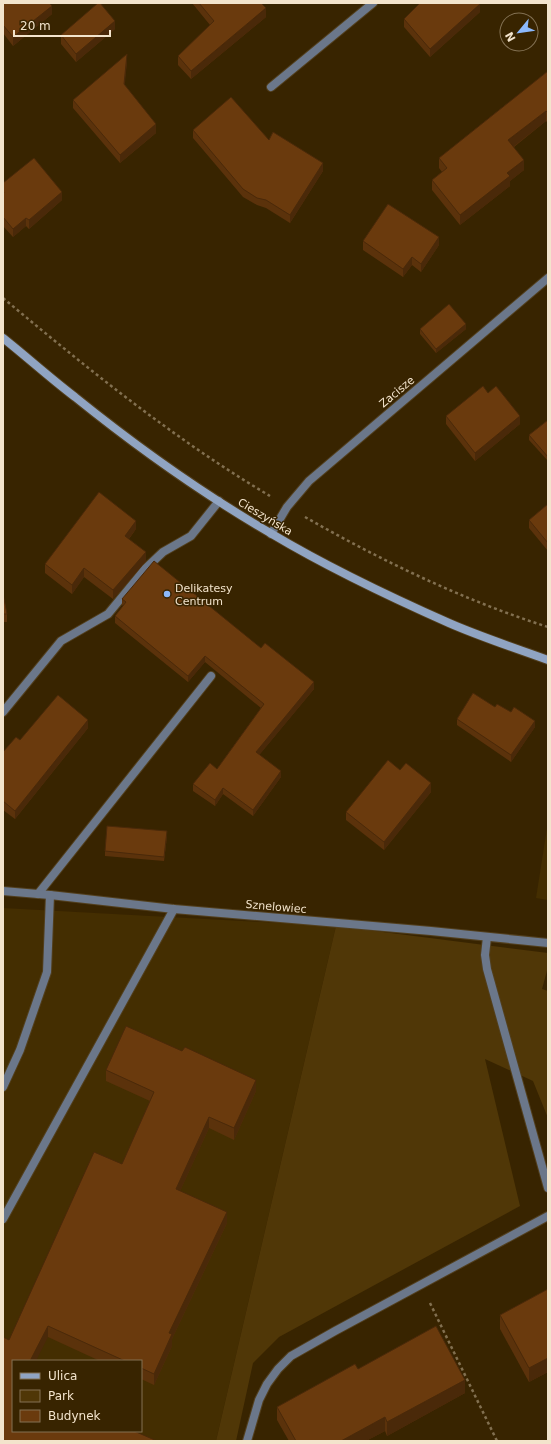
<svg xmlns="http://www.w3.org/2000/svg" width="551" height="1444" viewBox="0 0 551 1444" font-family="'DejaVu Sans',sans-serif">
	<rect width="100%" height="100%" fill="#382400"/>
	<g fill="#442e01" fill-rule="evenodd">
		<path d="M548,822V900L536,898Z"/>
		<path d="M3,908L336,926L216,1441H3ZM13,1361H141V1431H13Z"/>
	</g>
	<path fill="#503707" d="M336,926L548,953V967L542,989L548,991V1118L533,1081L485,1059L520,1206L279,1337L253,1363L236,1441H216Z"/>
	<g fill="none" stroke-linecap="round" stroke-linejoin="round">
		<g stroke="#523f1d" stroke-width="10">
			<g id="lane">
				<path d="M3,712L61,641L108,614L145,569L163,552L191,536L219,501"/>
				<path d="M38,894L211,676"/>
				<path d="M487,937L485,955L487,969L548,1188"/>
				<path d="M3,1087L20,1050L47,972L50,895"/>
				<path d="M3,1219L174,909"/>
				<path d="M247,1441L259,1400L267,1384L278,1369L291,1356L335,1331L548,1216"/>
			</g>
		</g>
		<g stroke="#523f1d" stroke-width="10">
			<g id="street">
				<path d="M271,87L373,3"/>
				<path d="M271,534L287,507L309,481L548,278"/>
				<path d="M3,891L50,895L174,909L431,931L548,943"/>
			</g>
		</g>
		<g stroke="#523f1d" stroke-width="10">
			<path id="secondary" d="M3,338C27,357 50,378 75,397C137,447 203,494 272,534C329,568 388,596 449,623C481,637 515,648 548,660"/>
		</g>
		<g stroke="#827050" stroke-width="2.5" stroke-dasharray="3 3" stroke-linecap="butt">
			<path d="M3,298C88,369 174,439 270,496"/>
			<path d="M305,517C382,561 463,600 548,627"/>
			<path d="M430,1303L497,1441"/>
		</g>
		<use href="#lane" stroke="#6b778a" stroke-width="8"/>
		<use href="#street" stroke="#6b778a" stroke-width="8"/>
		<use href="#secondary" stroke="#90a4c2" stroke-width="8"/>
	</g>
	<g fill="#5b320b">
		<path d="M3,3L52,14L13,46L3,33Z"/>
		<path d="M192,3H261L266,17L191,79L178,65V56L210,25Z"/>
		<path d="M480,12L430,57L404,27V19Z"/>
		<path d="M115,29L76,62L61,44V35Z"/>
		<path d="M127,62L124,85L156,133L120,163L73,108V100Z"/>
		<path d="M548,71V123L546,121L514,147L524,170L510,181V186L460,225L432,190V180L442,172L439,168V158Z"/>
		<path d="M193,130L269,140L323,171L290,223L266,208L257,205L243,197L193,138Z"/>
		<path d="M3,183L62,200L29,229L26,226L13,237L3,226Z"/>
		<path d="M363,241L439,245L421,272L412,265L403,277L363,250Z"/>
		<path d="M420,329H466L436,353L420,334Z"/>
		<path d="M488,393L520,424L475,461L446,424V416Z"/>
		<path d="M548,420V461L529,440V435Z"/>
		<path d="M548,504V551L529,528V520Z"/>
		<path d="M136,529L129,539L146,561L113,599L84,577L72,594L45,573V564Z"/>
		<path d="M3,594L7,614V622H3Z"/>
		<path d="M122,599L261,648L314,689L259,755L281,777L253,816L223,794L215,806L193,791V784L217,769L261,708L205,662L188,682L115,623V616L123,606L122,605Z"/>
		<path d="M495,707L511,712L535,727L511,762L457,725V719Z"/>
		<path d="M88,728L15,819L3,810V752L20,740Z"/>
		<path d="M400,770L431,792L384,850L346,820V812Z"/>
		<path d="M167,836L164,861L105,856V851Z"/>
		<path d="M106,1070L256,1091L234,1140L209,1128L180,1191L227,1223L172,1339V1346L154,1385L141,1379V1361H100L48,1337L13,1361V1431L3,1441L9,1340L122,1164L150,1101L106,1081Z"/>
		<path d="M548,1289V1372L529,1382L500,1329V1315Z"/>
		<path d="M358,1369L465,1393L387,1436L385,1431L366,1441H289L277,1420V1407Z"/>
	</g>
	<g fill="#4a2909">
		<path d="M480,4V12L430,57V49Z"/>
		<path d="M52,6V14L13,46V37Z"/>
		<path d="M266,8V17L191,79V71Z"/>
		<path d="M115,21V29L76,62V54Z"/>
		<path d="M127,54V62L124,93V84Z"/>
		<path d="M546,111V121L508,151V140Z"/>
		<path d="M156,124V133L120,163V155Z"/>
		<path d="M524,160V170L510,181V186L460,225V215L507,173Z"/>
		<path d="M323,163V171L290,223V215Z"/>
		<path d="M62,192V200L29,229V220Z"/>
		<path d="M26,218V226L13,237V229Z"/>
		<path d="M439,237V245L421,272V264Z"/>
		<path d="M412,257V265L403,277V269Z"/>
		<path d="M466,324V329L436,353V349Z"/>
		<path d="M520,416V424L475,461V453Z"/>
		<path d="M136,521V529L125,544V536Z"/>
		<path d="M146,552V561L113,599V590Z"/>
		<path d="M84,568V577L72,594V585Z"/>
		<path d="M205,656V662L188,682V676Z"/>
		<path d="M314,682V689L256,759V752Z"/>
		<path d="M88,720V728L15,819V811Z"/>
		<path d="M535,721V727L511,762V755Z"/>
		<path d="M281,771V777L253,816V810Z"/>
		<path d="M431,783V792L384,850V842Z"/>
		<path d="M223,788V794L215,806V800Z"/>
		<path d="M167,831V836L164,861V857Z"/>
		<path d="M256,1080V1091L234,1140V1128Z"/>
		<path d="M209,1117V1128L176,1200V1189Z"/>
		<path d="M227,1212V1223L172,1339V1346L154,1385V1374L169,1333Z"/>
		<path d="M48,1326V1337L36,1361H30Z"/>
		<path d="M548,1358V1372L529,1382V1368Z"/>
		<path d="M465,1380V1393L387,1436V1422Z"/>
		<path d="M385,1417V1431L366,1441H341Z"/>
	</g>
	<g fill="#6a3a0d" stroke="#4a2909">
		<path d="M3,3H49L52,6L13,37L3,25Z"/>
		<path d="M98,3H100L115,21L76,54L61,35Z"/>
		<path d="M199,3H261L266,8L191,71L178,56L214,21Z"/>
		<path d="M420,3H479L480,4L430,49L404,19Z"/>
		<path d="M127,54L124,84L156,124L120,155L73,100Z"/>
		<path d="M548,71V113L546,111L508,140L524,160L507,173L510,176L460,215L432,180L447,168L439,158Z"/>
		<path d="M231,97L269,140L273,132L323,163L290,215L266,200L257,198L243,189L193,130Z"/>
		<path d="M34,158L62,192L29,220L26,218L13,229L3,217V194L4,192L3,191V183Z"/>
		<path d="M388,204L439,237L421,264L412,257L403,269L363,241Z"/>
		<path d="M449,304L466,324L436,349L420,329Z"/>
		<path d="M483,386L488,393L496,386L520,416L475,453L446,416Z"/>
		<path d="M548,420V457L529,435Z"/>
		<path d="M99,492L136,521L125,536L146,552L113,590L84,568L72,585L45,564Z"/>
		<path d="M548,504V543L529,520Z"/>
		<path d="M154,561L261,648L265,643L314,682L256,752L281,771L253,810L223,788L215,800L193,784L210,763L217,769L264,704L205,656L188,676L115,616L126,602L122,599Z"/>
		<path d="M3,594L7,614H3Z"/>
		<path d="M473,693L495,707L497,704L511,712L514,707L535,721L511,755L457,719Z"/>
		<path d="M58,695L88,720L15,811L3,801V752L16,737L20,740Z"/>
		<path d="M388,760L400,770L406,763L431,783L384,842L346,812Z"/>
		<path d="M107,826L167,831L164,857L105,851Z"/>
		<path d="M126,1026L182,1051L185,1047L256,1080L234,1128L209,1117L176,1189L227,1212L169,1333L172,1334L154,1374L141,1368V1361H125L48,1326L30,1361H13V1431H134L157,1441H3V1337L9,1340L94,1152L122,1164L154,1092L106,1070Z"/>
		<path d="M548,1289V1358L529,1368L500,1315Z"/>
		<path d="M436,1326L465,1380L387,1422L385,1417L341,1441H296L277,1407L355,1364L358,1369Z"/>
	</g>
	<circle fill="#8cb9fc" stroke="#382400" stroke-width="1.5" cx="167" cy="594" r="4"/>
	<g text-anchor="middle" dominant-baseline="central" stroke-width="3" stroke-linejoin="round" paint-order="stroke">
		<g font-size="11" fill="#f3e4cc" stroke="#382400">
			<text transform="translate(397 392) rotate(-40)">Zacisze</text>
			<text transform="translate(265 517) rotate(31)">Cieszyńska</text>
			<text transform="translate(276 907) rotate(5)">Sznelowiec</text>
		</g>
		<g font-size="11" fill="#f3e4cc" stroke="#382400" text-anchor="start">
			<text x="175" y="588">Delikatesy<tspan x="175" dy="13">Centrum</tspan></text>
		</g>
	</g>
	<rect width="551" height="1444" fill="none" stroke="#f3e4cc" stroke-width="8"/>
	<rect x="12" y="1360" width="130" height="72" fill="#382400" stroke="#837152"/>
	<rect x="20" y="1373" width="20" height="6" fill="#90a4c2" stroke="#837152"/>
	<text x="48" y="1380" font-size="12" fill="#f3e4cc">Ulica</text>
	<rect x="20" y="1390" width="20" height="12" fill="#503707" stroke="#837152"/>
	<text x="48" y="1400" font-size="12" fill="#f3e4cc">Park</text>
	<rect x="20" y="1410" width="20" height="12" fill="#6a3a0d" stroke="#837152"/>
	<text x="48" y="1420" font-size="12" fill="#f3e4cc">Budynek</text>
	<g transform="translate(519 32) rotate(241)"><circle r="19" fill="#382400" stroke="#837152"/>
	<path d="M0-3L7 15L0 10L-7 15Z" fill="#8cb9fc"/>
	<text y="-6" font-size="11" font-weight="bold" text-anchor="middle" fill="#f3e4cc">N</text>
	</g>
	<path d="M14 30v6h96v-6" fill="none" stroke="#f3e4cc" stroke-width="2"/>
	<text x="20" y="30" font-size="12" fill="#f3e4cc" stroke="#382400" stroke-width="3" paint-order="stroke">20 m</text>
</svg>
